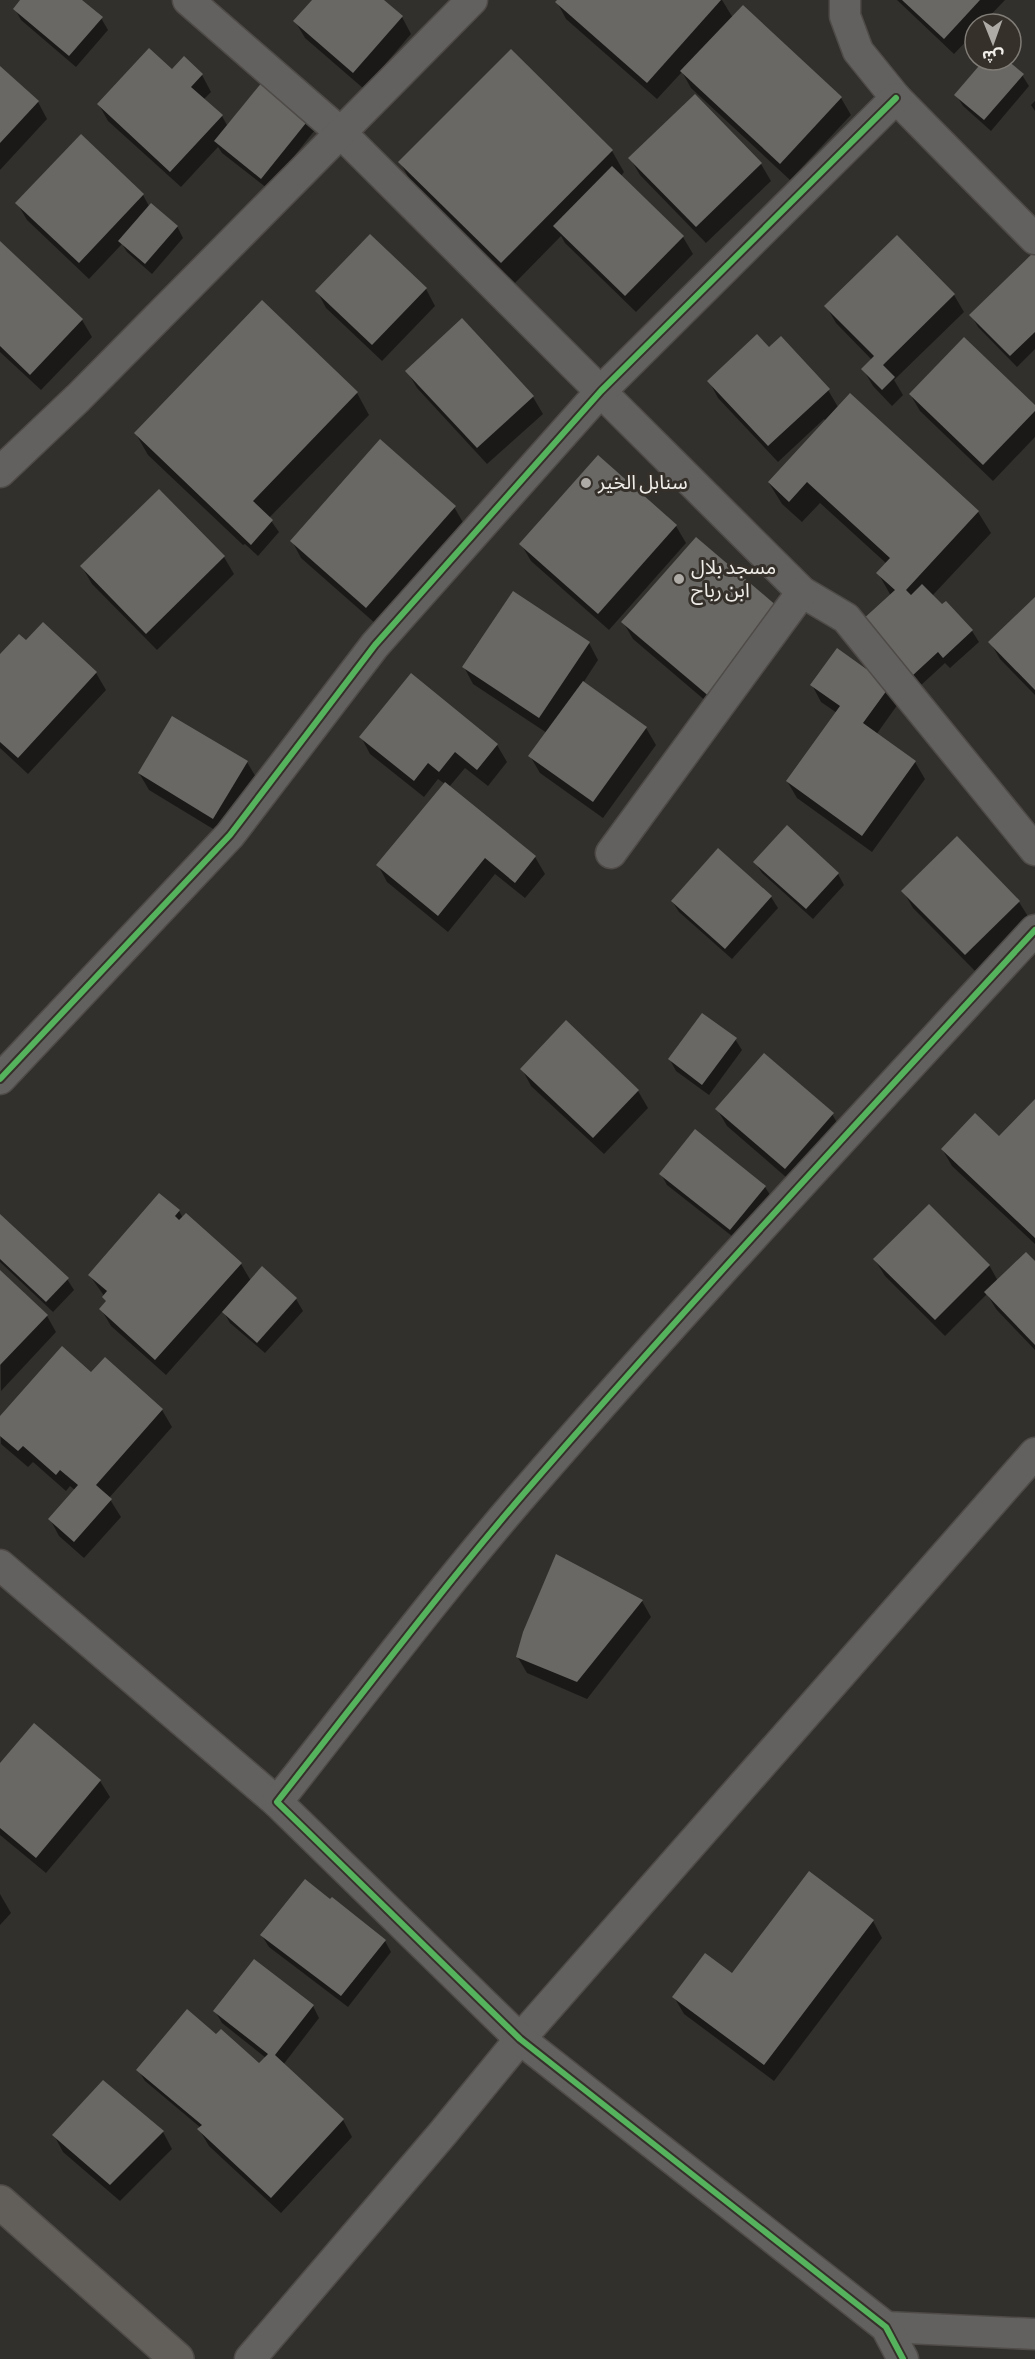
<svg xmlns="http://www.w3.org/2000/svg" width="1035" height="2359" viewBox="0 0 1035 2359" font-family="'Sofia Sans Condensed','Noto Sans Arabic',sans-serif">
	<rect width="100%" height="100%" fill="#32302d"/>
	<g fill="#0007">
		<path d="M22,0H80L101,18L108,30L76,67L21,20L15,9Z"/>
		<path d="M314,0H382L402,17L411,34L364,89L305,38L295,21Z"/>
		<path d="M559,0H722L733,18L743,7L841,98L851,115L790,180L691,88L682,72L657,99L566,19L557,2Z"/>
		<path d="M897,0H1005L982,24H975V32L954,54Z"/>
		<path d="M511,51L612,151L624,172L621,176L683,237L693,254L636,312L565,243L561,236L514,284L412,184L400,162Z"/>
		<path d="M986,60H1005L1022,75L1029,86L991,131L963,106L956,95Z"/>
		<path d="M0,68L38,102L47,119L0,170Z"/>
		<path d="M172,71L202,75L211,92L203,100L222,116L228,127L263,83L315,130L268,189L222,153L218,147L181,187L108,121L99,105Z"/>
		<path d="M1035,101V111L1031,105Z"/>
		<path d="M81,136L143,195L149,206L177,226L183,238L152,274L127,252L122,244L89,279L27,220L17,203Z"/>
		<path d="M630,158L761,164L771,181L706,243L640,175Z"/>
		<path d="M897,237L954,295L964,312L894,380L903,395L892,406L873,386L863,369L872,360L836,323L826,306Z"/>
		<path d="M0,243L82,320L92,337L41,390L0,352Z"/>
		<path d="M1035,253V349L1017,367L978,327L971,315Z"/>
		<path d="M426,289L435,306L382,361L326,308L317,291Z"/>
		<path d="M462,321L533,397L543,414L487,464L417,388L407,371Z"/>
		<path d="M769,349L828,390L838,407L978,512L991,533L932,596L942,606L946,603L972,631L979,642L950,668L945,663L919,687L870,633L891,596L878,573L887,564L820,503L802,522L782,504L769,483L826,421L824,419L778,462L718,398L709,381Z"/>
		<path d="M357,393L369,415L269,518L279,532L258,556L245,544L243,545L148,455L136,434Z"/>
		<path d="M910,394L1035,407V437L993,481L920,411Z"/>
		<path d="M598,457L676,526L686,543L609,630L531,561L521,544Z"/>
		<path d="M159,491L224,557L234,574L157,650L92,584L82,567Z"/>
		<path d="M454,507L464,524L376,624L301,558L292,541Z"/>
		<path d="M1035,599V695L1000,659L990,642Z"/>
		<path d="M784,614L793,631L721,714L633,639L623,622Z"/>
		<path d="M43,624L96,673L106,690L28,774L0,748V657L26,642Z"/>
		<path d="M589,643L598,660L583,683L646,728L656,745L603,818L540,773L530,756L547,733L473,684L464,667Z"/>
		<path d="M411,675L497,745L507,762L488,786L465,768L449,787L535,857L545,874L525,898L495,874L448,932L387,882L378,865L445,784L438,779L424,797L370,754L361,737Z"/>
		<path d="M812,685L889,687L898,704L876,735L915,762L925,779L872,852L797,798L787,781L837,713L821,702Z"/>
		<path d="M247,762L257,779L223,835L149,790L139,773Z"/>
		<path d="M718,850L771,897L778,908L732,959L679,912L672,901Z"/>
		<path d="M755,862L838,874L844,885L813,919L762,873Z"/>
		<path d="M903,891L1019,902L1029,918L975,971L913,908Z"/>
		<path d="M735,1039L742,1050L709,1095L676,1071L670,1060Z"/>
		<path d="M522,1069L638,1091L648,1108L604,1154L531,1086Z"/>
		<path d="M1035,1101V1244L952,1166L942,1149L999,1139Z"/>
		<path d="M717,1109L832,1114L842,1131L795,1185L727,1126Z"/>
		<path d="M661,1174L765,1187L772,1198L737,1240L667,1185Z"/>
		<path d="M179,1211L183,1218L241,1264L251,1281L262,1269L296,1299L303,1311L265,1353L230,1323L223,1311L166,1375L111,1326L101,1309L107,1303L105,1297L90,1276Z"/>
		<path d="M0,1216L67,1279L74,1290L53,1312L0,1262Z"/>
		<path d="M875,1260L989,1265L998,1281L1035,1264V1350L996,1309L987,1294L945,1336L885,1276Z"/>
		<path d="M0,1272L47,1316L56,1332L1,1391Z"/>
		<path d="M105,1360L162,1410L172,1427L109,1498L121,1517L84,1558L59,1536L50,1519L75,1490L70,1486L66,1491L33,1462L28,1467L1,1444L0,1418L91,1374Z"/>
		<path d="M642,1601L651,1617L587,1699L527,1673L517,1656Z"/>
		<path d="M0,1765L100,1781L110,1797L46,1873L0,1835Z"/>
		<path d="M0,1894L11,1913L0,1925Z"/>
		<path d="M330,1901L385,1941L391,1952L348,2007L269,1947L262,1936Z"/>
		<path d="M873,1921L882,1938L774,2081L684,2014L674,1997Z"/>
		<path d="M313,2006L319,2018L283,2065L343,2120L352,2137L281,2213L209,2146L199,2129L201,2128L145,2081L138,2070L216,2036L260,2065L266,2058L222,2023L215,2011Z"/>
		<path d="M163,2132L172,2149L120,2201L63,2152L54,2135Z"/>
	</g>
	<g fill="#6a6865">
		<path d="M20,0H82L103,17L69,56L13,9Z"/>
		<path d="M312,0H384L403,16L353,73L293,21Z"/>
		<path d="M557,0H721L647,83L555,2Z"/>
		<path d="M902,0H980L944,39Z"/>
		<path d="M743,5L842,97L780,164L680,71Z"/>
		<path d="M149,48L172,69L184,56L203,74L191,87L223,115L170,172L97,104Z"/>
		<path d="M511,49L613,150L501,263L398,162Z"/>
		<path d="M984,60H1007L1024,74L984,120L954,95Z"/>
		<path d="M0,66L39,101L0,143Z"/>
		<path d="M263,81L310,118L261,179L214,141Z"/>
		<path d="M695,94L762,163L696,227L628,158Z"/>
		<path d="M81,134L144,194L79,263L15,203Z"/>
		<path d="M612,166L684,236L625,296L553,226Z"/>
		<path d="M151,203L178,226L145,264L118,241Z"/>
		<path d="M370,234L427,288L372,345L315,291Z"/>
		<path d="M897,235L955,294L883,365L895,377L882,390L861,369L874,356L824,306Z"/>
		<path d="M0,241L83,319L30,375L0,346Z"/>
		<path d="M1035,251V332L1010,356L969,315Z"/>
		<path d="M262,300L358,392L253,501L273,520L251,545L134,433Z"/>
		<path d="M462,318L534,396L477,448L405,371Z"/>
		<path d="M757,334L769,347L781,336L830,389L768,446L707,381Z"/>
		<path d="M964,337L1035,405V411L983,465L909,394Z"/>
		<path d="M850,393L979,511L906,590L911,595L922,584L942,604L946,601L973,630L943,658L938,652L912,676L861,621L895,590L876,573L890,558L807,482L789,502L768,482Z"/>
		<path d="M380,439L456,506L366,608L290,541Z"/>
		<path d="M598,455L677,525L598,614L519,544Z"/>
		<path d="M159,489L225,556L146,634L80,566Z"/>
		<path d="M696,537L785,613L711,698L621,622Z"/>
		<path d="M513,591L590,642L539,718L462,667Z"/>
		<path d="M1035,597V690L988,642Z"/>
		<path d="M43,622L97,672L18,758L0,742V654L19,634L26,640Z"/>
		<path d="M837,648L890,686L863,723L916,761L862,836L786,781L840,706L810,685Z"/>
		<path d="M411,673L498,744L477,770L455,752L439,772L428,763L414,781L359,737Z"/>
		<path d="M583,681L647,727L593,802L528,756Z"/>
		<path d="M172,716L248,761L213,819L138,773Z"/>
		<path d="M445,782L536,856L515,883L485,858L438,916L376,865Z"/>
		<path d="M787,825L839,873L806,909L753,862Z"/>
		<path d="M957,836L1020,901L965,955L901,891Z"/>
		<path d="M718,848L772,896L725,949L671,901Z"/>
		<path d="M702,1013L737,1038L702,1085L668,1059Z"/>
		<path d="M566,1020L639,1090L593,1138L520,1069Z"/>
		<path d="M764,1053L834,1113L785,1169L715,1109Z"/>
		<path d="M1035,1099V1238L941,1149L975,1113L999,1136Z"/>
		<path d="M695,1129L766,1186L730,1230L659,1174Z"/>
		<path d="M159,1193L180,1210L175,1216L179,1220L186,1213L242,1263L155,1360L99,1309L106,1301L102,1297L107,1291L88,1275Z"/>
		<path d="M929,1204L990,1265L935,1320L873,1259Z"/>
		<path d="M0,1214L69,1278L46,1302L0,1259Z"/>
		<path d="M1026,1252L1035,1261V1345L984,1292Z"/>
		<path d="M262,1266L297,1298L257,1343L222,1312Z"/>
		<path d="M0,1270L48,1315L0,1365Z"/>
		<path d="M62,1346L91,1372L105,1357L163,1409L96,1485L112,1499L74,1542L48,1519L78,1485L60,1470L56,1475L23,1446L18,1451L0,1436V1416Z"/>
		<path d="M556,1554L643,1600L577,1682L516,1657L523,1632Z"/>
		<path d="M34,1723L101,1780L36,1858L0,1828V1763Z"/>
		<path d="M809,1871L874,1920L764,2065L672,1997L705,1953L732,1973Z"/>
		<path d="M305,1879L330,1899L332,1897L386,1940L341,1996L260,1935Z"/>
		<path d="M254,1959L314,2005L275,2055L344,2119L271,2198L197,2129L202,2125L136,2070L187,2009L216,2034L221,2029L259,2063L268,2054L213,2011Z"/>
		<path d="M103,2080L164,2131L110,2185L52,2135Z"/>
	</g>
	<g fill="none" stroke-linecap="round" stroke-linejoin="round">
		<g stroke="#4e4b48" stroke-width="33">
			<g id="street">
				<path d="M188,0L340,132L802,592L846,618L1035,850"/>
				<path d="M845,0V16L858,51L896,98L1035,239"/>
				<path d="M0,472L78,398L472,0"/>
				<path d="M611,853L802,592"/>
				<path d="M0,1079L230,835L375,645L601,391L896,98"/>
				<path d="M0,1565L277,1802"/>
				<path d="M886,2327L1035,2334"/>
				<path d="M250,2359L443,2133L520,2039L1035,1453"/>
				<path d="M903,2359L886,2327L520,2039L277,1802C357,1701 435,1597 520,1498C687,1305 862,1118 1035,930"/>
			</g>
		</g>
		<g stroke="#4e4b48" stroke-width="36">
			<path id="secondary" d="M0,2202L177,2359"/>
		</g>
		<use href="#street" stroke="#63615f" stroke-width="30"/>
		<use href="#secondary" stroke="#625e59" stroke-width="33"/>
		<g stroke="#35302a" stroke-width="10">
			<g id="cycleway">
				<path d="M0,1079L230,835L375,645L601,391L896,98"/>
				<path d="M903,2359L886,2327L520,2039L277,1802C357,1701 435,1597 520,1498C687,1305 862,1118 1035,930"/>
			</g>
		</g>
		<use href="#cycleway" stroke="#56b35d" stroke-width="6"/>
	</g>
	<g fill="#aeaba7" stroke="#35302a" stroke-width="2">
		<circle cx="586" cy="483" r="6"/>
		<circle cx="679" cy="579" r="6"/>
	</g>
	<g text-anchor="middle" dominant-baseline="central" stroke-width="6" stroke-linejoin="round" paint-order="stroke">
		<g font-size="20" fill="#f0ede9" stroke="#35302a" text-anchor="start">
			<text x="598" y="483">سنابل الخير</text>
			<text x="691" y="568">مسجد بلال<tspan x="691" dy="23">ابن رباح</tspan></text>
		</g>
	</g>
	<g transform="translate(993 42) rotate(179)"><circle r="28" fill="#35302a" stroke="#807c76" stroke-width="1.5"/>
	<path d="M0-4.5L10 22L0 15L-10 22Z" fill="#aeaba7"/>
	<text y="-9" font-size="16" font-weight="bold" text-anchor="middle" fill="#f0ede9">ش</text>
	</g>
</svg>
